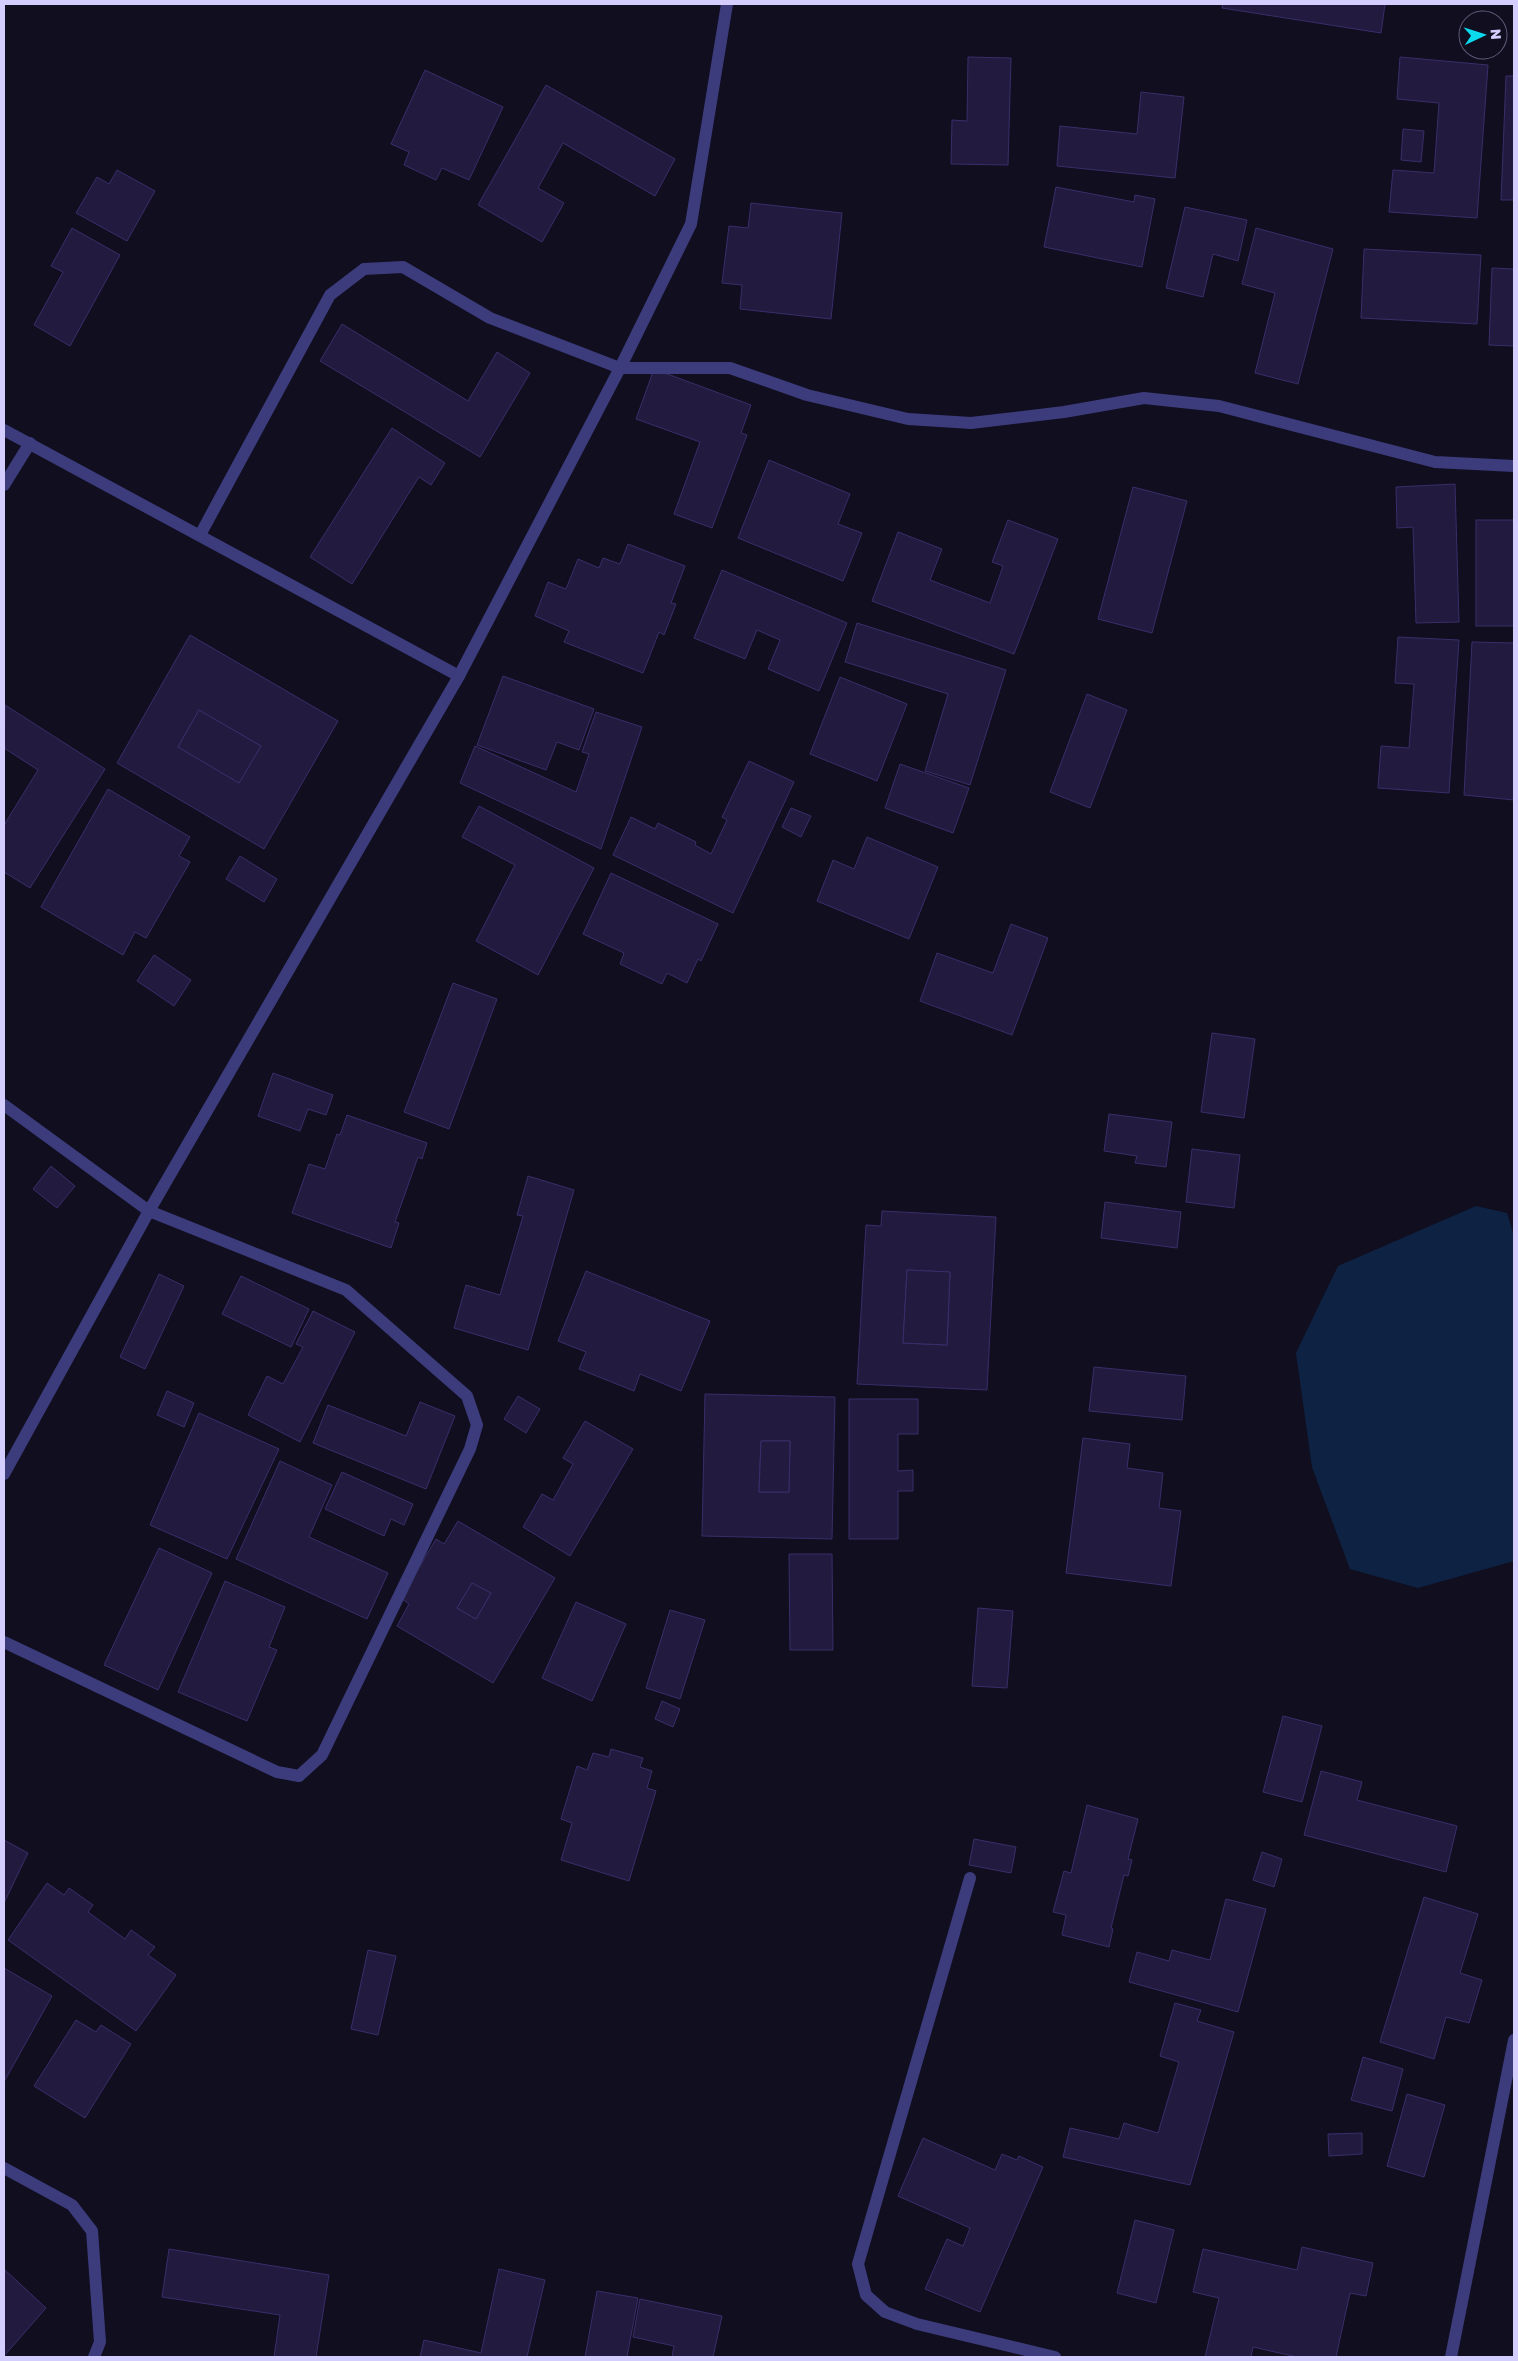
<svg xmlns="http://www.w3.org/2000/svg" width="1518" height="2361" viewBox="0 0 1518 2361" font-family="'Golos Text',sans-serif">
	<rect width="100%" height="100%" fill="#100e1f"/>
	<path fill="#0e2343" d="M1476,1206L1507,1213L1514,1236V1561L1418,1588L1350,1569L1312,1467L1296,1353L1338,1266Z"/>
	<g fill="#221b3f" stroke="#392e6a" fill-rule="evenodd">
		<path d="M1223,4H1385L1381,33L1222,8Z"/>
		<path d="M968,57L1011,58L1008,165L951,164L952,120L967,121Z"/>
		<path d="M1400,57L1488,65L1477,218L1389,212L1393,170L1434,173L1439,103L1397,99Z"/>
		<path d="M425,70L503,107L469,180L442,168L436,180L404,165L409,152L391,144Z"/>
		<path d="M1506,76H1514V200H1501Z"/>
		<path d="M546,85L675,159L655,196L563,143L538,188L564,203L542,242L478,205Z"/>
		<path d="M1141,92L1184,97L1175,178L1057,166L1060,126L1137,134Z"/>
		<path d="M1403,129L1424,131L1421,162L1401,160Z"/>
		<path d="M117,170L155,191L127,241L76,213L97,177L109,184Z"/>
		<path d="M1056,187L1134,202L1135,195L1155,199L1142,267L1044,247Z"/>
		<path d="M751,203L842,213L831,319L740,309L742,285L722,283L729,226L748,228Z"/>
		<path d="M1185,207L1247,220L1238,261L1213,254L1203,297L1166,288Z"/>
		<path d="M72,228L120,255L70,346L34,325L63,272L51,266Z"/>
		<path d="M1256,228L1333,249L1298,384L1255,373L1275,293L1242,284Z"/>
		<path d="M1364,249L1481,255L1477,324L1361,318Z"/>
		<path d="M1492,268L1514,269V346L1489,345Z"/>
		<path d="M342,324L468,401L497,352L530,373L480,457L320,361Z"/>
		<path d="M654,369L751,405L741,433L747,435L712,528L674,514L700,442L636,419Z"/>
		<path d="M392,428L445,463L431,485L419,477L352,584L310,557Z"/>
		<path d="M769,460L850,494L838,524L862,533L843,581L738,538Z"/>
		<path d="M1455,484L1459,622L1416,623L1413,527L1397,528L1396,487Z"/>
		<path d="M1133,487L1187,501L1152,633L1098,619Z"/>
		<path d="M1008,520L1058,539L1014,654L872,601L898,532L942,549L930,580L990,603L1003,566L992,562Z"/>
		<rect x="1476" y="520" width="38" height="106"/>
		<path d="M628,544L685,566L671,603L676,604L664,635L659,632L643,673L564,642L569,631L535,616L548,582L566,589L578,559L599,568L603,558L620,564Z"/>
		<path d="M722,570L847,623L819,691L768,669L780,640L757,630L745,659L694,638Z"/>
		<path d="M857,623L1006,670L970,785L925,771L948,694L845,662Z"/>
		<path d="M190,635L338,721L264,849L117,763ZM199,710L261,746L239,783L178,747Z"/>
		<path d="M1398,637L1459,640L1449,793L1378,788L1381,746L1409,748L1414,684L1395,683Z"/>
		<path d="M1472,642L1514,643V800L1464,795Z"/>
		<path d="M503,676L594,709L579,750L557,742L546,770L477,745Z"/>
		<path d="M840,677L907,704L877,781L810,754Z"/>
		<path d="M1087,694L1127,710L1090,808L1050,792Z"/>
		<path d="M5,705L105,769L30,888L4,872V825L38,770L4,748Z"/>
		<path d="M199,710L261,746L239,783L178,747Z"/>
		<path d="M596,712L642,727L601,849L460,783L475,746L576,792L589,754L582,752Z"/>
		<path d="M749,761L794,782L733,913L613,855L631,817L655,829L658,823L696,842L695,845L711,854L727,820L722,817Z"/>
		<path d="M900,764L969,788L953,833L885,808Z"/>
		<path d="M108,789L190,837L179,856L190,862L146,938L135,932L123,955L41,907Z"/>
		<path d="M479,806L594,868L538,975L476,941L515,865L462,837Z"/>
		<path d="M791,808L811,816L801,837L782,827Z"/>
		<path d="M867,837L938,867L909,939L817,901L833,860L854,869Z"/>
		<path d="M240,856L277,879L264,902L226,879Z"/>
		<path d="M611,873L718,924L701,961L698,959L687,983L667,973L662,984L620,964L624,953L583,934Z"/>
		<path d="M1011,924L1048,938L1012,1035L920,1001L937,953L993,973Z"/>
		<path d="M154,955L191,980L174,1006L137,981Z"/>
		<path d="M453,983L497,999L449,1129L404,1112Z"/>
		<path d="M1212,1033L1255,1039L1244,1118L1201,1112Z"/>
		<path d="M273,1073L333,1095L326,1115L308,1109L300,1131L258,1116Z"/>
		<path d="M1109,1114L1172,1122L1166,1167L1135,1163L1137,1156L1104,1151Z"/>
		<path d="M347,1115L427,1143L422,1159L418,1157L395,1222L399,1223L391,1248L292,1213L309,1164L325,1169L337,1134L340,1135Z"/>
		<path d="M1192,1149L1240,1155L1234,1208L1186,1202Z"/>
		<path d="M51,1166L75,1186L57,1208L33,1189Z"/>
		<path d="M528,1176L574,1190L528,1350L454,1328L466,1285L500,1295L523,1216L517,1215Z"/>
		<path d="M1105,1202L1181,1212L1177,1248L1101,1238Z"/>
		<path d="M882,1211L996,1217L987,1390L857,1384L866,1225L881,1226ZM907,1270L950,1272L947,1345L903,1343Z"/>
		<path d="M907,1270L950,1272L947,1345L903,1343Z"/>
		<path d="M586,1271L710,1321L681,1391L640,1374L634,1391L579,1369L586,1352L558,1341Z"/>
		<path d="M159,1274L184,1286L145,1369L120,1357Z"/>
		<path d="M241,1276L309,1309L291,1347L222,1314Z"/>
		<path d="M313,1311L355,1332L300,1442L248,1415L267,1376L283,1384L303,1347L296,1344Z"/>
		<path d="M1094,1367L1186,1376L1182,1420L1089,1411Z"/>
		<path d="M167,1391L194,1403L184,1427L157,1415Z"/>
		<path d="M705,1394L835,1397L832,1539L702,1536ZM761,1441H790L789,1492H759Z"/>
		<path d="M518,1396L540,1409L526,1433L504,1419Z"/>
		<path d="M849,1399H918V1434H898V1471L913,1470V1491H898V1539H849Z"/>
		<path d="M420,1402L455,1416L426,1489L313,1443L328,1405L406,1436Z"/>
		<path d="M199,1413L279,1449L227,1559L150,1525Z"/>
		<path d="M585,1421L633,1449L570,1556L523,1527L542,1494L553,1500L573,1464L563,1458Z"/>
		<path d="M1083,1438L1130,1444L1127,1468L1163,1473L1159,1508L1181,1511L1171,1586L1066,1573Z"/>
		<path d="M761,1441H790L789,1492H759Z"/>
		<path d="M280,1461L332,1485L309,1537L388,1573L367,1619L236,1559Z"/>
		<path d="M342,1472L413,1504L404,1525L391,1519L384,1536L325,1509Z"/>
		<path d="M458,1521L555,1578L493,1683L397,1626L409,1604L401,1598L436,1539L444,1544ZM472,1583L491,1593L476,1619L457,1608Z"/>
		<path d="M159,1548L212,1573L158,1690L104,1665Z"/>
		<path d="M789,1554H832L833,1650H790Z"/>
		<path d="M225,1581L285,1607L269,1647L277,1650L247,1721L178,1692Z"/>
		<path d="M472,1583L491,1593L476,1619L457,1608Z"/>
		<path d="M576,1602L626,1624L592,1701L542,1678Z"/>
		<path d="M978,1608L1013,1611L1007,1688L972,1686Z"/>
		<path d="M670,1610L705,1620L680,1699L646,1688Z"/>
		<path d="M662,1701L680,1709L673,1727L655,1719Z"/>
		<path d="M1283,1716L1322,1726L1302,1802L1263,1792Z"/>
		<path d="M611,1749L643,1758L640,1767L652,1771L647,1788L656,1791L629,1881L561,1860L572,1823L561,1819L577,1766L587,1770L593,1753L609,1757Z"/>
		<path d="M1321,1771L1362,1782L1357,1800L1457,1826L1446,1872L1304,1835Z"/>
		<path d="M1087,1805L1138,1819L1128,1859L1132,1860L1128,1876L1124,1875L1111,1928L1113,1929L1109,1947L1062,1935L1066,1915L1053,1912L1064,1871L1071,1873Z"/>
		<path d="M974,1839L1016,1847L1011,1873L969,1865Z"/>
		<path d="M4,1840L28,1853L4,1903Z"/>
		<path d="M1262,1852L1282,1859L1274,1887L1253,1880Z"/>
		<path d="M47,1883L64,1895L69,1888L93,1905L88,1912L125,1939L131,1930L155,1947L148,1955L176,1975L136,2031L8,1940Z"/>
		<path d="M1424,1897L1478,1914L1460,1973L1482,1980L1469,2023L1446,2017L1434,2059L1380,2042Z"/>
		<path d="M1226,1899L1266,1909L1238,2012L1129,1982L1137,1952L1169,1961L1172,1950L1210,1960Z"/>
		<path d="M368,1950L396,1956L378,2035L351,2029Z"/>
		<path d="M4,1968L52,1996L4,2082Z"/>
		<path d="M1175,2003L1201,2010L1197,2021L1234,2032L1190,2185L1063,2157L1070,2128L1119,2139L1124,2123L1158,2133L1179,2062L1160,2056Z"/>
		<path d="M76,2020L96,2032L101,2025L131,2044L85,2118L34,2086Z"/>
		<path d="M1363,2057L1403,2069L1392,2111L1351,2100Z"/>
		<path d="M1407,2094L1445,2105L1424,2177L1387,2166Z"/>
		<path d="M1362,2133V2154L1329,2156L1328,2134Z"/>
		<path d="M923,2138L995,2170L1002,2154L1017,2160L1019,2156L1043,2167L980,2312L925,2289L947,2239L963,2246L970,2228L898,2196Z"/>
		<path d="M1135,2220L1174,2230L1156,2303L1117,2293Z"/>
		<path d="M1302,2247L1373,2263L1366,2296L1350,2293L1336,2357H1297L1253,2347L1251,2357H1205L1219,2298L1193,2292L1203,2249L1297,2270Z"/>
		<path d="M169,2249L329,2275L316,2357H274L280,2315L162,2297Z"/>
		<path d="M4,2269L46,2308L4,2356Z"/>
		<path d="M499,2269L545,2280L527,2357H420L424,2340L481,2353Z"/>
		<path d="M597,2291L638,2298L627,2357H585Z"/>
		<path d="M640,2299L722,2316L713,2357H672L674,2346L633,2337Z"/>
	</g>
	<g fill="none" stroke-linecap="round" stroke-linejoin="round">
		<g stroke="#3c3b7c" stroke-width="12">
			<path d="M4,430L459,676"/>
			<path d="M4,485L30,443"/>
			<path d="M200,535L330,295L364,269L403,267L490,318L620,368H730L807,395L908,419L971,423L1064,412L1144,398L1219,406L1435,462L1514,466"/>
			<path d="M4,1105L149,1211L346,1290L467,1396L477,1425L470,1449L322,1755L299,1776L277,1772L4,1642"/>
			<path d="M4,1474L149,1211L459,676L620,368L691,224L727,4"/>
			<path d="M970,1878L858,2264L866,2295L885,2312L917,2324L1055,2357"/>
			<path d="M4,2168L72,2205L92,2231L100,2342L94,2357"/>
			<path d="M1451,2357L1514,2040"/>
		</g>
	</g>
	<rect width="1518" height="2361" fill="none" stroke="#d3cefd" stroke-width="10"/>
	<g transform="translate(1483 35) rotate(86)"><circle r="24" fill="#100e1f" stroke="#5e5b78"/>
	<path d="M0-4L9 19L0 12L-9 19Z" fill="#0bd9ec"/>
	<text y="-8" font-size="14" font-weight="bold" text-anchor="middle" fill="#d3cefd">N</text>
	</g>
</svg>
